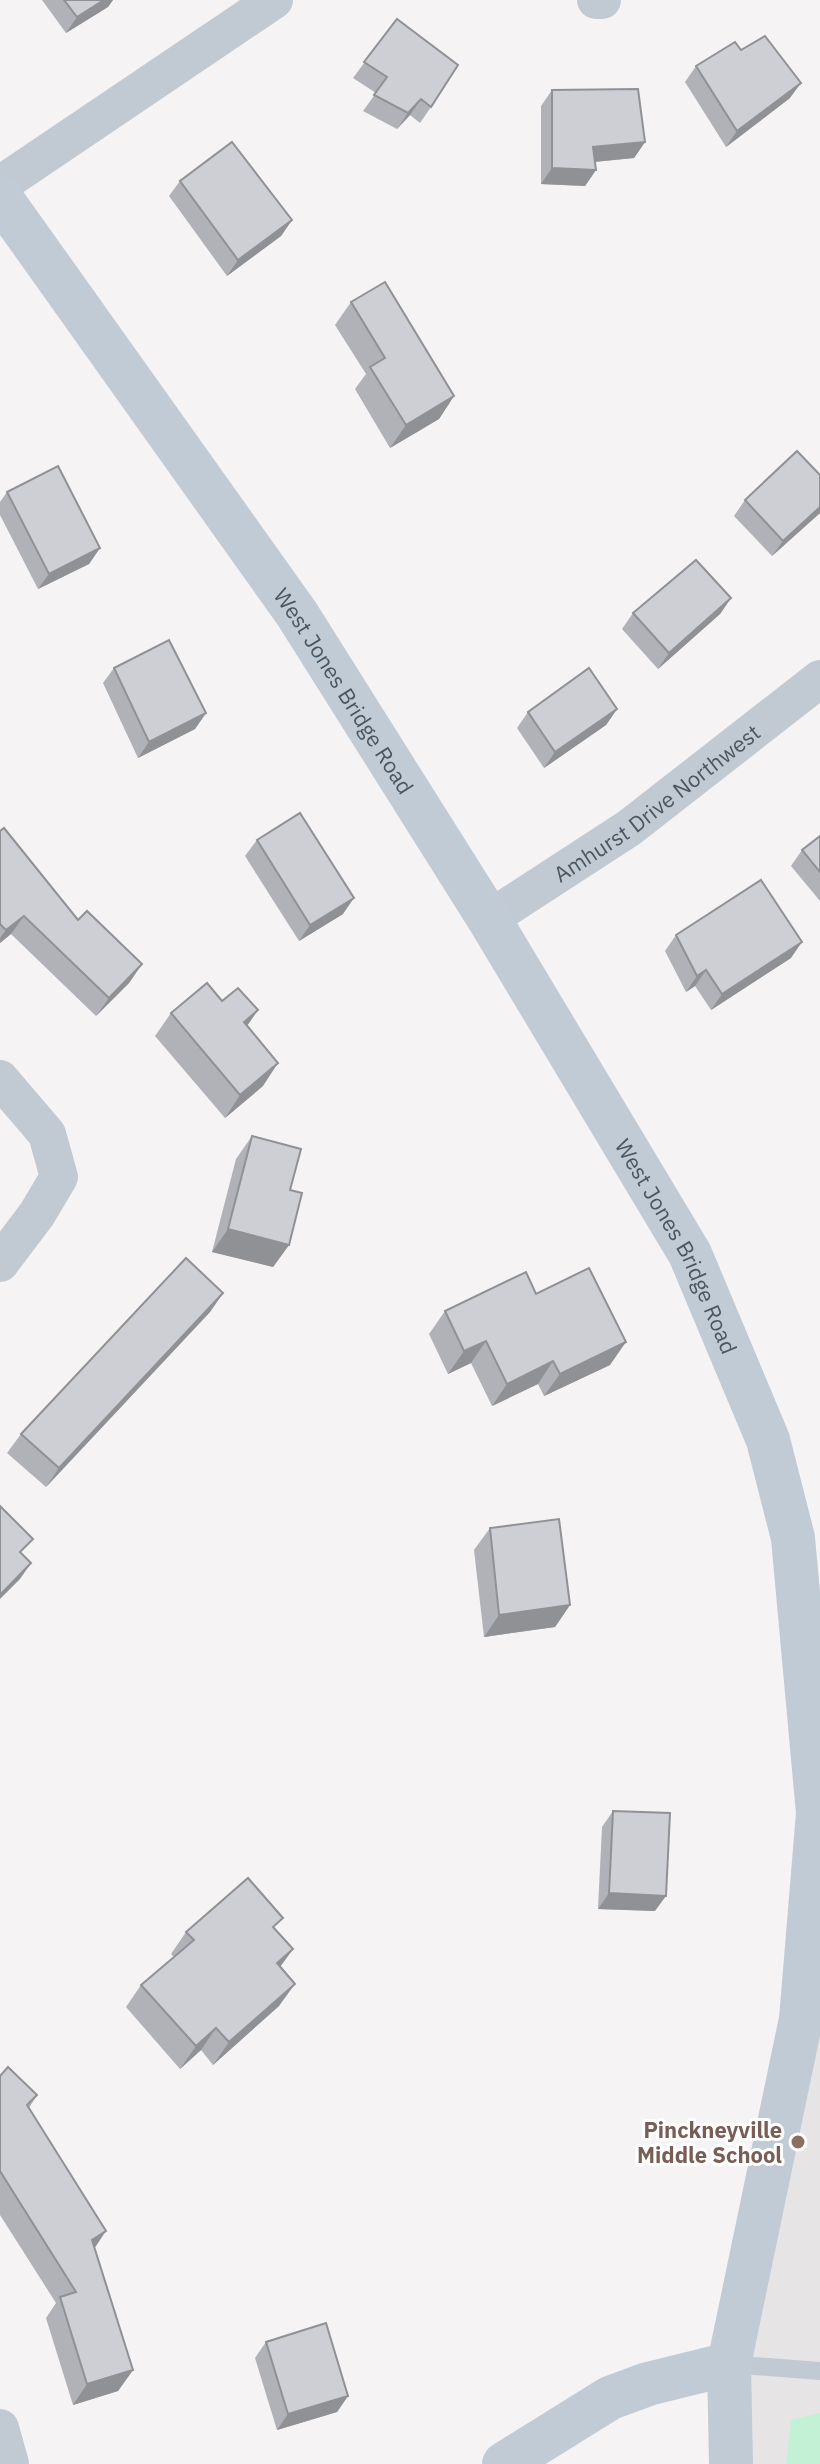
<svg xmlns="http://www.w3.org/2000/svg" width="820" height="2464" viewBox="0 0 820 2464" font-family="'IBM Plex Sans',sans-serif">
	<rect width="100%" height="100%" fill="#f5f3f3"/>
	<path fill="#e6e4e5" d="M820,1812V2464H731Z"/>
	<path fill="#c3f1d5" d="M820,2413V2464H786L791,2420Z"/>
	<g fill="none" stroke-linecap="round" stroke-linejoin="round">
		<path stroke="#c1cad2" stroke-width="18" d="M729,2364L820,2371"/>
		<g stroke="#c1cad2" stroke-width="38">
			<path d="M596,0H602"/>
			<path d="M0,185L274,0"/>
			<path id="s1" d="M489,919L629,828L820,679"/>
			<path d="M0,1079L47,1134L59,1177L37,1214L0,1263"/>
			<path d="M0,2428L10,2464"/>
		</g>
		<g stroke="#c1cbd6" stroke-width="44">
			<path id="s2" d="M0,197L297,614L489,919L690,1254L768,1440L793,1538L818,1813L801,2019L729,2364L731,2464"/>
			<path d="M504,2464L610,2398L648,2384L729,2364"/>
		</g>
	</g>
	<g fill="#b0b2b7">
		<path d="M42,0H113L108,7L66,33Z"/>
		<path d="M397,19L431,107L420,123L410,115L397,129L363,111L376,93L353,78Z"/>
		<path d="M741,50L790,98L726,147L685,82L696,66Z"/>
		<path d="M552,90L645,142L634,158L595,162L596,170L585,186L541,184V106Z"/>
		<path d="M180,181L292,220L281,236L227,276L169,196Z"/>
		<path d="M351,302L454,396L439,419L390,448L355,389L366,374L335,325Z"/>
		<path d="M820,475V513L772,556L734,516L745,500Z"/>
		<path d="M7,492L100,548L89,564L38,589L0,515V502Z"/>
		<path d="M731,598L720,614L658,669L622,629L633,613Z"/>
		<path d="M114,668L206,713L195,729L138,758L103,683Z"/>
		<path d="M617,709L606,725L544,768L517,728L528,712Z"/>
		<path d="M0,831L78,920L142,964L129,983L96,1016L11,934L0,943Z"/>
		<path d="M820,836V901L791,866L802,850Z"/>
		<path d="M257,840L343,914L299,941L245,856Z"/>
		<path d="M676,935L791,958L711,1010L695,986L686,992L665,951Z"/>
		<path d="M222,1001L258,1010L247,1026L263,1086L225,1118L155,1036L171,1013Z"/>
		<path d="M252,1136L290,1190L289,1245L273,1267L212,1252L236,1159Z"/>
		<path d="M223,1293L210,1312L46,1487L7,1453L21,1434Z"/>
		<path d="M536,1294L610,1365L544,1396L538,1384L492,1406L471,1363L448,1374L429,1334L445,1311Z"/>
		<path d="M490,1528L570,1605L555,1627L484,1637L474,1550Z"/>
		<path d="M613,1811L655,1911L598,1909L602,1827Z"/>
		<path d="M275,1929L293,1949L280,1967L279,2006L213,2065L201,2050L180,2069L126,2007L141,1985L174,1957L171,1954L186,1932Z"/>
		<path d="M0,2076L37,2095L29,2108L95,2248L133,2370L118,2391L73,2405L46,2318L56,2303L0,2215Z"/>
		<path d="M266,2342L348,2396L337,2412L277,2430L255,2358Z"/>
	</g>
	<g fill="#909195">
		<path d="M104,0H113L108,7L66,33L77,17Z"/>
		<path d="M801,83L790,98L726,147L737,131Z"/>
		<path d="M421,99L410,115L397,129L408,113Z"/>
		<path d="M645,142L634,158L582,163L593,147Z"/>
		<path d="M552,168L596,170L585,186L541,184Z"/>
		<path d="M292,220L281,236L227,276L238,260Z"/>
		<path d="M454,396L439,419L390,448L406,425Z"/>
		<path d="M820,507V513L772,556L783,541Z"/>
		<path d="M100,548L89,564L38,589L49,574Z"/>
		<path d="M731,598L720,614L658,669L669,653Z"/>
		<path d="M617,709L606,725L544,768L555,752Z"/>
		<path d="M206,713L195,729L138,758L149,742Z"/>
		<path d="M354,898L343,914L299,941L310,925Z"/>
		<path d="M24,916L11,934L0,943V938L6,930Z"/>
		<path d="M802,942L791,958L711,1010L722,994Z"/>
		<path d="M142,964L129,983L96,1016L109,998Z"/>
		<path d="M706,970L695,986L686,992L697,976Z"/>
		<path d="M258,1010L242,1033L244,1022Z"/>
		<path d="M278,1063L263,1086L225,1118L240,1095Z"/>
		<path d="M228,1229L289,1245L273,1267L212,1252Z"/>
		<path d="M223,1293L210,1312L46,1487L59,1468Z"/>
		<path d="M486,1341L471,1363L448,1374L464,1351Z"/>
		<path d="M626,1342L610,1365L544,1396L560,1374Z"/>
		<path d="M553,1361L538,1384L492,1406L507,1384Z"/>
		<path d="M31,1563L20,1579L0,1599V1595Z"/>
		<path d="M570,1605L555,1627L484,1637L499,1615Z"/>
		<path d="M609,1893L666,1896L655,1911L598,1909Z"/>
		<path d="M293,1949L277,1971V1963Z"/>
		<path d="M295,1984L279,2006L213,2065L229,2042Z"/>
		<path d="M216,2028L201,2050L180,2069L196,2046Z"/>
		<path d="M106,2231L92,2252V2240Z"/>
		<path d="M133,2370L118,2391L73,2405L87,2384Z"/>
		<path d="M348,2396L337,2412L277,2430L288,2414Z"/>
	</g>
	<g fill="#cdcfd5" stroke="#909195" stroke-width="2">
		<path d="M64,0H104L77,17Z"/>
		<path d="M397,19L458,65L431,107L421,99L408,113L374,95L387,77L364,62Z"/>
		<path d="M765,36L801,83L737,131L696,66L735,42L741,50Z"/>
		<path d="M638,89L645,142L593,147L596,170L552,168V90Z"/>
		<path d="M232,142L292,220L238,260L180,181Z"/>
		<path d="M385,282L454,396L406,425L370,367L385,358L351,302Z"/>
		<path d="M797,451L820,475V507L783,541L745,500Z"/>
		<path d="M58,466L100,548L49,574L7,492Z"/>
		<path d="M696,560L731,598L669,653L633,613Z"/>
		<path d="M169,640L206,713L149,742L114,668Z"/>
		<path d="M589,668L617,709L555,752L528,712Z"/>
		<path d="M300,813L354,898L310,925L257,840Z"/>
		<path d="M4,828L78,920L87,911L142,964L109,998L24,916L6,930L0,924V831Z"/>
		<path d="M820,836V872L802,850Z"/>
		<path d="M761,880L802,942L722,994L706,970L697,976L676,935Z"/>
		<path d="M207,983L222,1001L238,988L258,1010L244,1022L278,1063L240,1095L171,1013Z"/>
		<path d="M252,1136L301,1149L290,1190L302,1193L289,1245L228,1229Z"/>
		<path d="M186,1258L223,1293L59,1468L21,1434Z"/>
		<path d="M589,1268L626,1342L560,1374L553,1361L507,1384L486,1341L464,1351L445,1311L526,1272L536,1294Z"/>
		<path d="M0,1506L33,1539L20,1552L31,1563L0,1595Z"/>
		<path d="M559,1519L570,1605L499,1615L490,1528Z"/>
		<path d="M613,1811L670,1813L666,1896L609,1893Z"/>
		<path d="M248,1878L283,1918L273,1927L293,1949L277,1963L295,1984L229,2042L216,2028L196,2046L141,1985L194,1940L186,1932Z"/>
		<path d="M8,2067L37,2095L27,2105L106,2231L92,2240L133,2370L87,2384L60,2297L76,2292L0,2171V2076Z"/>
		<path d="M326,2323L348,2396L288,2414L266,2342Z"/>
	</g>
	<circle fill="#8d6e63" stroke="#fff" stroke-width="3" cx="798" cy="2142" r="8"/>
	<g text-anchor="middle" dominant-baseline="central" stroke-width="6" stroke-linejoin="round" paint-order="stroke">
		<g font-size="22" fill="#4a5661" stroke="#fff">
			<text stroke="none"><textPath href="#s2" startOffset="602">West Jones Bridge Road</textPath></text>
			<text stroke="none"><textPath href="#s1" startOffset="204">Amhurst Drive Northwest</textPath></text>
			<text stroke="none"><textPath href="#s2" startOffset="1250">West Jones Bridge Road</textPath></text>
		</g>
		<g font-size="22" font-weight="bold" fill="#785e54" stroke="#fff" text-anchor="end">
			<text x="782" y="2129">Pinckneyville<tspan x="782" dy="25">Middle School</tspan></text>
		</g>
	</g>
</svg>
